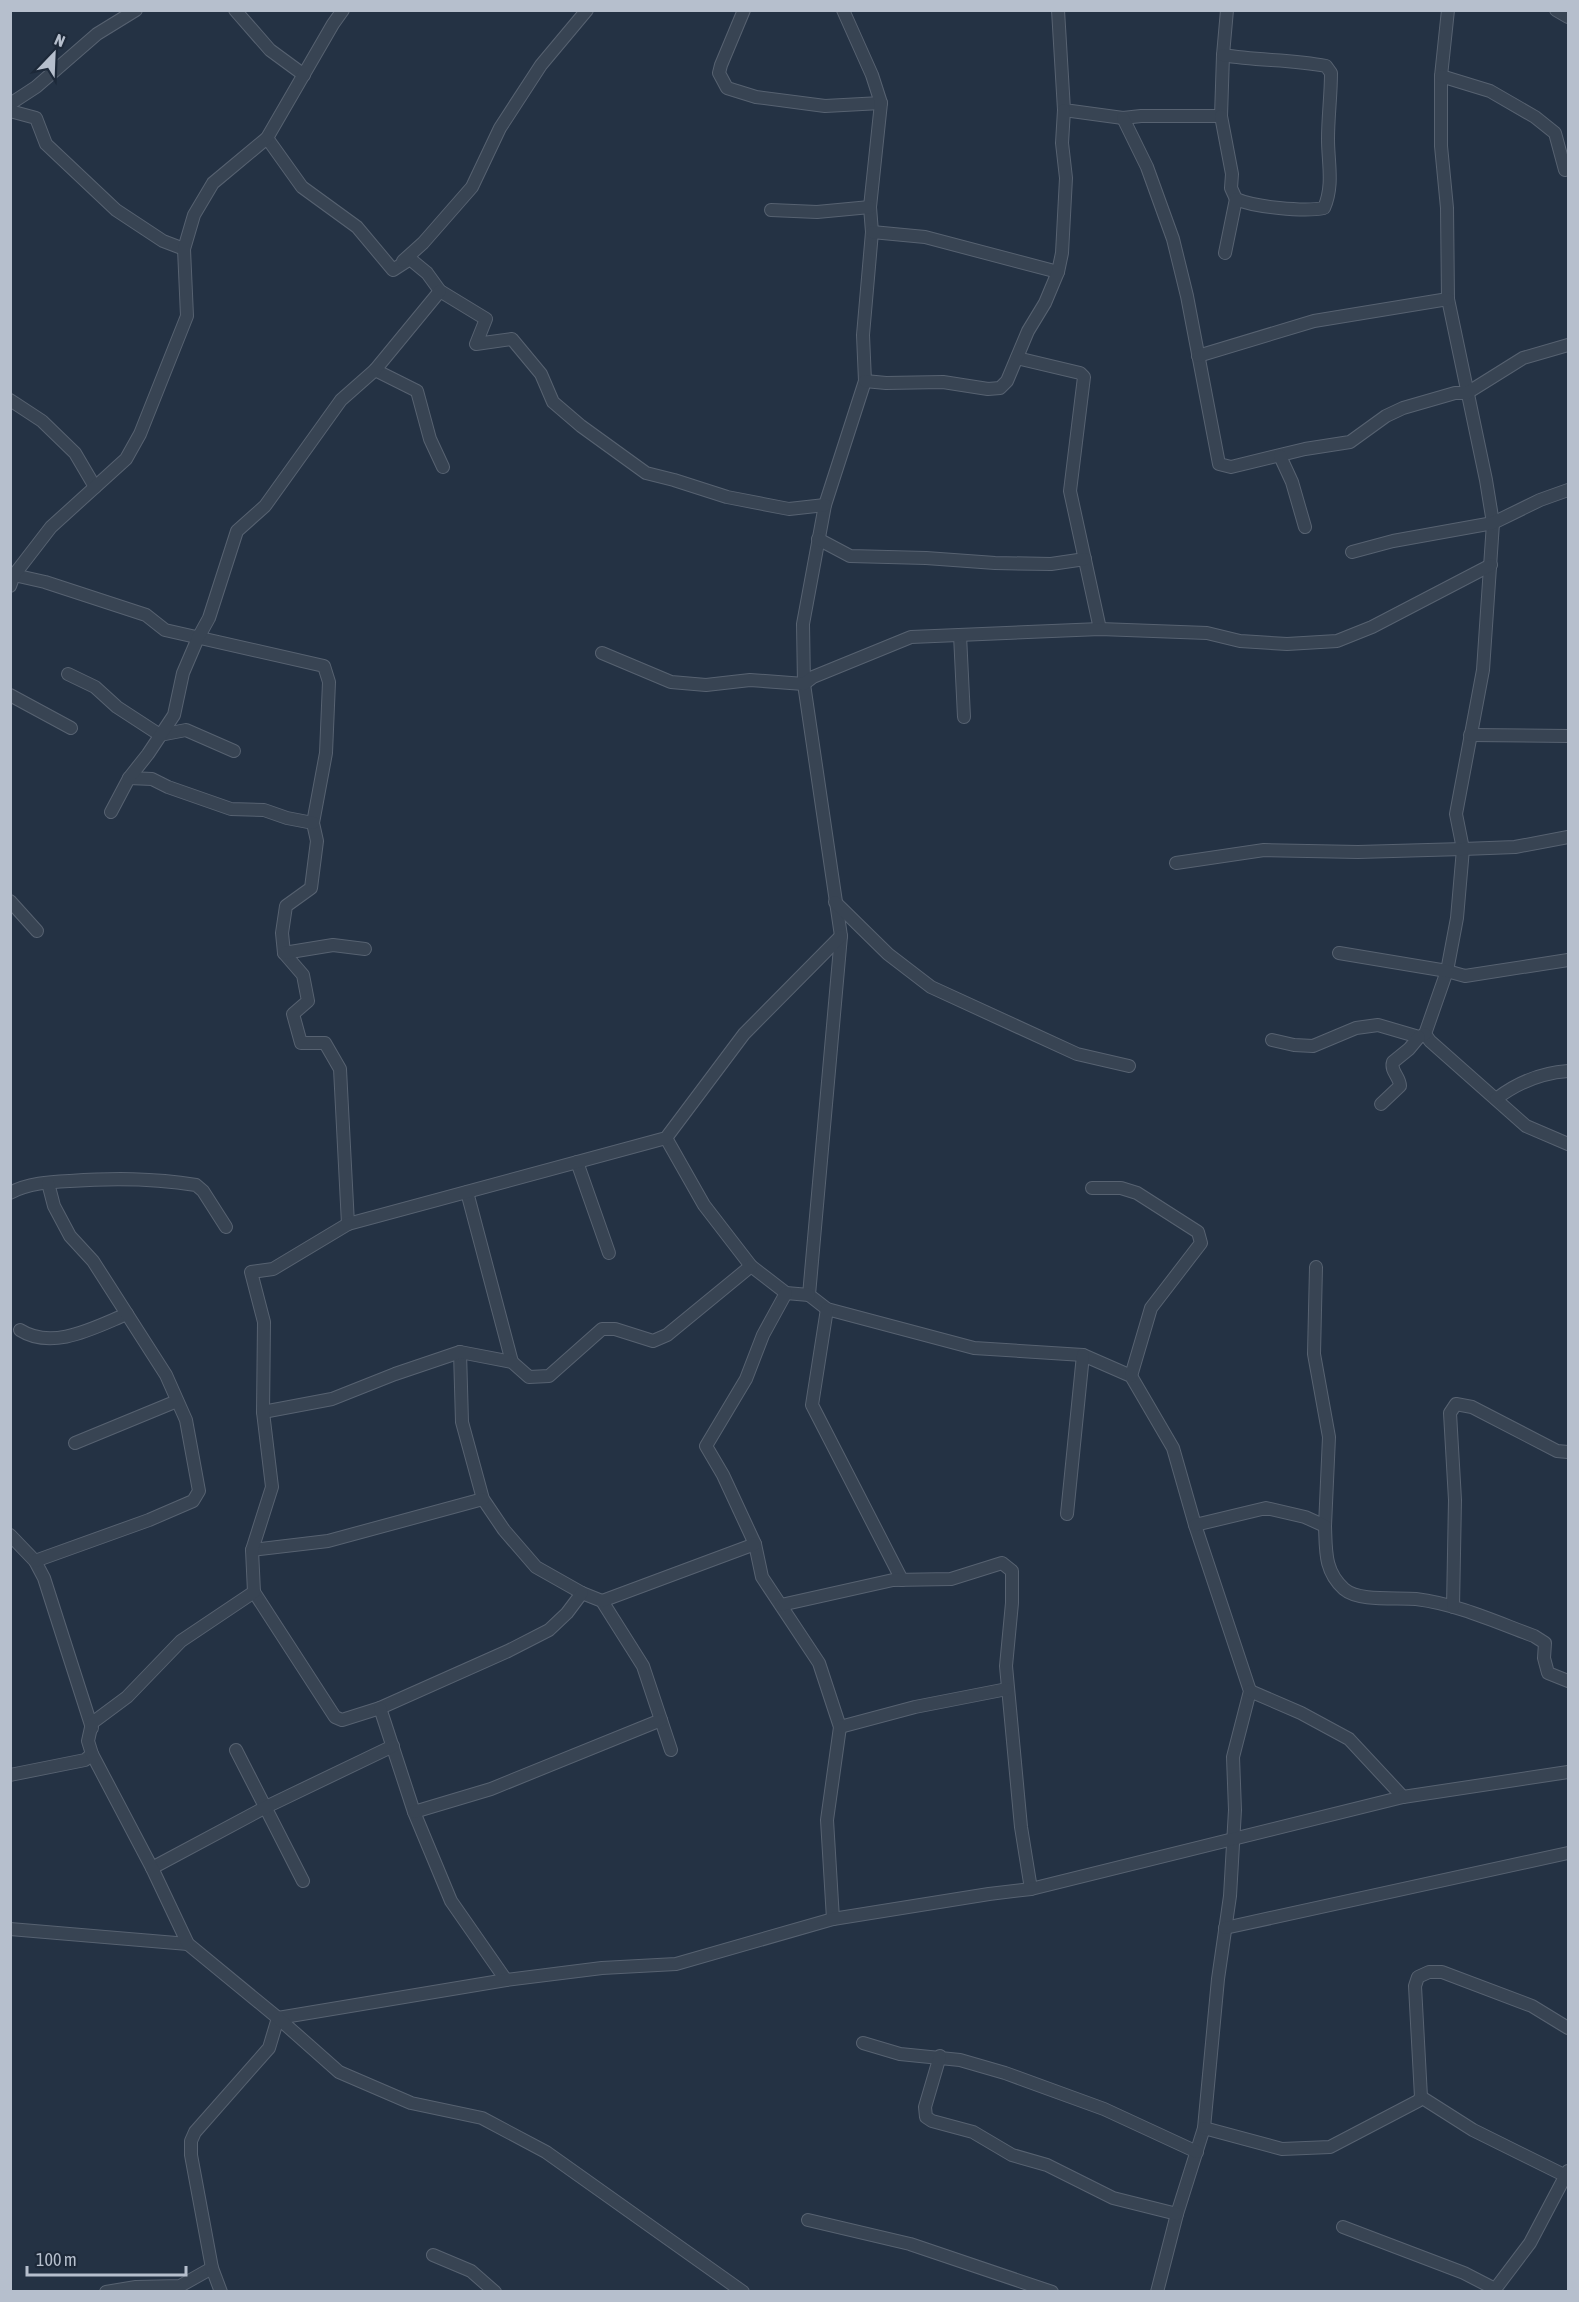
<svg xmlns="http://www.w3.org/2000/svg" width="1579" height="2302" viewBox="0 0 1579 2302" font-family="'Asap Condensed',sans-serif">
	<rect width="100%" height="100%" fill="#243244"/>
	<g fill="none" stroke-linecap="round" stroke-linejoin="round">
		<g stroke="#576271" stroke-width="14">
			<g id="minor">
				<path d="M235,10L270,50L304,75"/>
				<path d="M744,10L721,65L719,73L727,88L756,97L825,106L881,103"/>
				<path d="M843,10L872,75L881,103L870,207L872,232L863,335L865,381L825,505L803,624L804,684L841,936L809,1295L827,1309L974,1348L1083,1355L1131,1376L1173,1448L1195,1525L1250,1691L1233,1757L1235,1810L1230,1896L1218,1979L1204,2128L1177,2214L1157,2292"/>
				<path d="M1058,10L1064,110L1123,118L1141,116H1221L1223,55L1227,10"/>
				<path d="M1448,10L1441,76V146L1447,208L1448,299L1486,480L1493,523L1483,670L1456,814L1463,849L1457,918L1447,971L1425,1034L1430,1041L1526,1126L1568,1144"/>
				<path d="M1556,10L1568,17"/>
				<path d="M1441,76L1490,91L1535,117L1555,133L1565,170"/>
				<path d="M10,104L36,87L97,34L136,10"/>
				<path d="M10,111L36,118L46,144L116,210L163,241L184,249"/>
				<path d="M1221,116L1232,174L1231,188L1236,199C1254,207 1304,212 1324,208C1334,185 1328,163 1328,139C1328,117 1331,95 1331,73L1326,66C1292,59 1257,61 1223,55"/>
				<path d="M1123,118L1147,167L1173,239L1187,296L1219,464L1231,467L1305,449L1350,442L1386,416L1403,408L1455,393H1467L1523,358L1568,345"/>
				<path d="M267,138L302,187L357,227L393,270L410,259L427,273L440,291L486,319L476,344L512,339L541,374L553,402L581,426L646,473L674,480L727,497L789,509L825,505"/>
				<path d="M771,210L817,212L870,207"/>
				<path d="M872,232L925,237L1058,272"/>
				<path d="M1225,253L1236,199"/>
				<path d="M403,261L423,243L472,187L500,128L541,65L587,10"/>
				<path d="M1198,356L1314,321L1448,299"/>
				<path d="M1017,358L1080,373L1084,377L1070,491L1100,629"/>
				<path d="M375,370L417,391L430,439L443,467"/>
				<path d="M865,381L886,383L943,382L988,389L1000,388L1007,381L1028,331L1045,303L1058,272L1062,253L1066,178L1062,143L1064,110"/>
				<path d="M10,400L42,421L75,453L95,487"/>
				<path d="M1280,456L1292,482L1305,527"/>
				<path d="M818,539L850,556L926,558L995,563L1051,564L1085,559"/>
				<path d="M1352,552L1393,541L1493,523L1540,500L1568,490"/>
				<path d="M14,575L45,582L146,615L165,630L324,666L329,682L326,753L313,823L317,841L311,888L286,906L282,933L284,953L303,975L308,1001L293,1014L301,1043H325L340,1069L348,1224"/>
				<path d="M10,586L14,575L51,527L126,459L140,434L187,316L184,249L194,215L213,183L267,138L333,24L343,10"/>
				<path d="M960,635L964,717"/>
				<path d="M602,653L671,682L706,685L750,680L804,684L813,677L911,637L1100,629L1207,633L1240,641L1287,644L1337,641L1372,627L1491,565"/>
				<path d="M68,674L95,687L117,707L160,735L186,730L234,751"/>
				<path d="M10,695L71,728"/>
				<path d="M1470,735L1568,736"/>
				<path d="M129,778L152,779L168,787L231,809L264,810L287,818L313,823"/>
				<path d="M111,812L129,778L148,754L174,715L183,673L198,638L209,618L237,531L265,506L341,400L375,370L440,291"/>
				<path d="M1176,863L1264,850L1358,852L1463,849L1515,847L1568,837"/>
				<path d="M10,901L37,931"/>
				<path d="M835,902L888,954L931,987L1077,1054L1129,1066"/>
				<path d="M284,953L333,945L365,949"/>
				<path d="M1339,953L1447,971L1465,976L1568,960"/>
				<path d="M1272,1040L1294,1045L1313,1046L1356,1028L1378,1025L1419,1037L1425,1034"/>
				<path d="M1496,1099C1518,1082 1540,1073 1568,1071"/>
				<path d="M1381,1104L1400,1086C1400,1077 1390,1071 1393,1062L1409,1049L1419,1037"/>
				<path d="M666,1138L704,1205L751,1266L786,1293L809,1295"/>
				<path d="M577,1162L609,1253"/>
				<path d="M1092,1188H1121L1137,1193L1198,1232L1201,1243L1151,1308L1131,1376"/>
				<path d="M467,1192L512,1362"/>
				<path d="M10,1193C28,1183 50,1182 70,1181C114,1178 152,1178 196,1185L203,1191L226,1227"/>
				<path d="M1316,1267L1314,1354L1329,1437L1325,1526"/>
				<path d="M786,1293L763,1335L746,1379L706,1446L723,1475L755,1544L762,1577L819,1663L840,1727L827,1820L833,1919"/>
				<path d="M827,1309L812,1405L902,1580"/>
				<path d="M20,1330C53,1351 95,1327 127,1314"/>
				<path d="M460,1352L462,1422L483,1499L504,1530L536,1567L582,1593L602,1601L643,1666L671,1750"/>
				<path d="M263,1412L332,1399L395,1374L460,1352L512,1362L529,1377L549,1376L602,1329H615L653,1341L667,1335L751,1266"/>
				<path d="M75,1443L177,1401"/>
				<path d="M1067,1514L1083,1355"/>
				<path d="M1195,1525L1266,1508L1305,1517L1325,1526C1326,1550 1324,1571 1344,1589C1359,1602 1398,1597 1416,1599C1457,1604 1496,1622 1534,1636L1545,1643L1544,1658L1548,1673L1568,1681"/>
				<path d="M10,1535L35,1561L44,1578L92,1728"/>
				<path d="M252,1550L328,1541L483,1499"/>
				<path d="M35,1561L149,1520L193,1501L199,1491L186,1420L166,1375L93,1261L70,1236L54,1206L48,1183"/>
				<path d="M254,1592L335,1717L342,1720L380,1708L508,1651L549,1630L567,1613L582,1593"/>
				<path d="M602,1601L755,1544"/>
				<path d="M781,1605L893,1580L951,1579L1002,1563L1012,1571V1603L1006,1666L1021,1827L1031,1889"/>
				<path d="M1453,1607L1455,1500L1450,1413L1456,1404L1472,1407L1557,1451L1568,1452"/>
				<path d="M1250,1691L1301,1713L1349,1739L1403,1797"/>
				<path d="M380,1708L414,1812L451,1901L506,1980"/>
				<path d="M840,1727L915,1707L1007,1689"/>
				<path d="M236,1750L303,1881"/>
				<path d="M10,1775L85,1760L92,1754"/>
				<path d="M414,1812L491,1789L661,1720"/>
				<path d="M152,1868L266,1807L393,1746"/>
				<path d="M1225,1928L1568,1853"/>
				<path d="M10,1929L188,1944"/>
				<path d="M863,2043L900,2054L960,2060L1005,2073L1104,2109L1197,2152"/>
				<path d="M940,2056L925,2107L926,2117L932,2121L973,2132L1012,2155L1047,2165L1113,2198L1177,2214"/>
				<path d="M1421,2097L1473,2130L1568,2177"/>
				<path d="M1204,2128L1282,2149L1330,2147L1418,2101L1421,2097L1415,1986L1418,1977L1429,1972H1442L1532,2006L1568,2028"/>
				<path d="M808,2220L910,2244L1052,2292"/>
				<path d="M1343,2227L1464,2273L1495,2289"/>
				<path d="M433,2255L471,2271L495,2292"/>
				<path d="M106,2292L136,2287L180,2286L212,2268"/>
				<path d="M221,2292L212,2268L191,2155V2141L195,2132L269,2048L278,2018L506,1980L602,1968L676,1964L833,1919L989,1894L1031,1889L1403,1797L1568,1772"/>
				<path d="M743,2292L546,2152L482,2118L411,2103L339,2072L278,2018L188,1944L152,1868L92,1754L88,1741L92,1723L127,1697L181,1641L254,1592L252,1550L272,1487L263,1412L264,1322L251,1272L273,1269L348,1224L666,1138L744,1034L841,936"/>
				<path d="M1493,2292L1530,2243L1568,2171"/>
			</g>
		</g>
		<use href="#minor" stroke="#384453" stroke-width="12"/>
	</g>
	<rect width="1579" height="2302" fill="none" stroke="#b6bfcd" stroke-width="24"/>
	<g transform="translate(54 54) rotate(23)" stroke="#1d2939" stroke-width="4.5" paint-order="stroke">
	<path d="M0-4.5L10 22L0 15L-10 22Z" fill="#b6bfcd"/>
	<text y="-9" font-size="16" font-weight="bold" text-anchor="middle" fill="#b6bfcd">N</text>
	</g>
	<path d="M27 2266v9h159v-9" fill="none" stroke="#b6bfcd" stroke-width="3"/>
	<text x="36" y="2266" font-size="18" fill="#b6bfcd" stroke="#1d2939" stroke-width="4.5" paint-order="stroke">100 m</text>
</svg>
